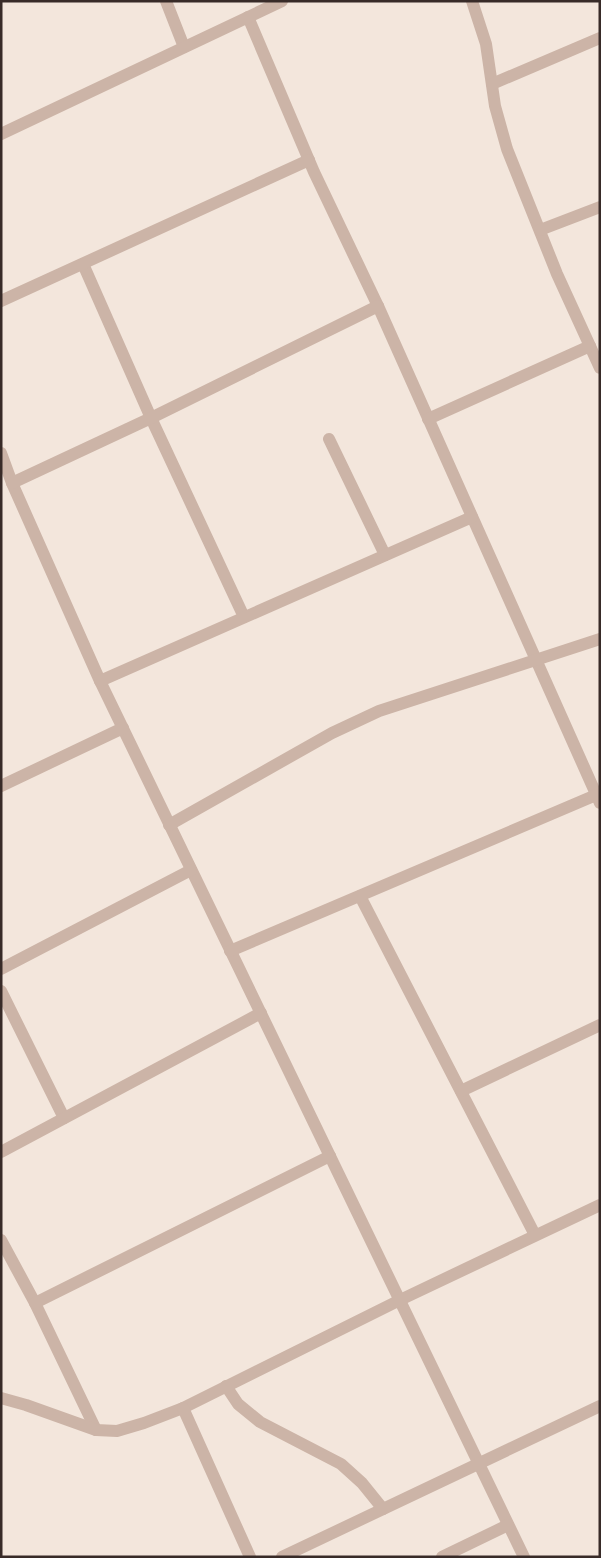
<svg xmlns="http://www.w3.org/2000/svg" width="601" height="1558" viewBox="0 0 601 1558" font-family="Ubuntu,sans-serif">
	<rect width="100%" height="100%" fill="#f3e6dc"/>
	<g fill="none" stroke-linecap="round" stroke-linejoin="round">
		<g stroke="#ccb4a7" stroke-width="12">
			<path d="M166,1L184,47"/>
			<path d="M472,1L486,44L495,106L507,149L557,274L600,368"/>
			<path d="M248,17L314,172L378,306L600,803"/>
			<path d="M492,84L600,38"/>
			<path d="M1,134L282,1"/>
			<path d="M540,230L600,207"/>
			<path d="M83,264L151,418L244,617"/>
			<path d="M1,301L309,160"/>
			<path d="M428,419L590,346"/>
			<path d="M329,439L385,555"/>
			<path d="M1,453L12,483L100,681L524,1557"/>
			<path d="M12,483L151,418L378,306"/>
			<path d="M100,681L472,517"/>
			<path d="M1,786L123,728"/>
			<path d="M169,825L332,733L379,711L600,639"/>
			<path d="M360,896L535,1235"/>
			<path d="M230,951L596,795"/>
			<path d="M1,969L191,870"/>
			<path d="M1,991L64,1118"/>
			<path d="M461,1091L600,1025"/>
			<path d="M1,1152L261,1013"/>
			<path d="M1,1240L35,1303L96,1430"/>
			<path d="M35,1303L330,1156"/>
			<path d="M226,1386L238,1404L260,1422L341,1464L362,1483L383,1509"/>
			<path d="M1,1398L26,1405L96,1430L117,1431L144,1423L183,1408L400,1300L600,1205"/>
			<path d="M183,1408L250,1557"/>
			<path d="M282,1557L600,1406"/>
			<path d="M442,1557L508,1525"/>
		</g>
	</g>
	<rect width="601" height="1558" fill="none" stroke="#382b28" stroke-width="5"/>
</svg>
